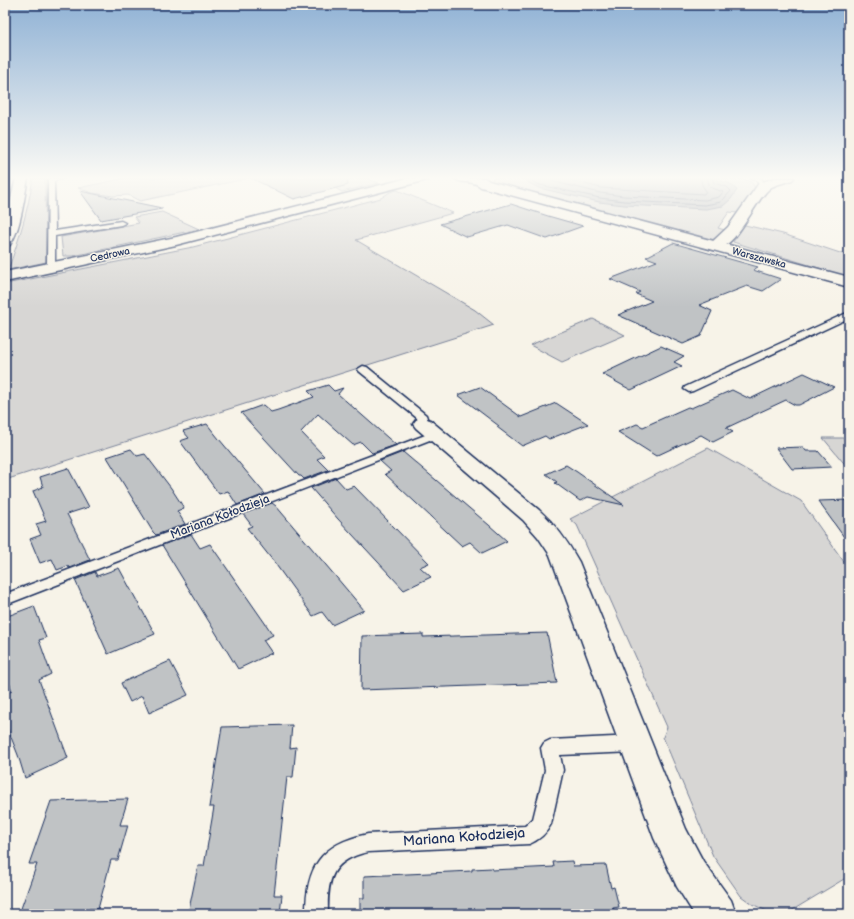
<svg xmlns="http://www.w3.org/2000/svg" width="854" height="919" viewBox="0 0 854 919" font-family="'Balsamiq Sans',sans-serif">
	<rect width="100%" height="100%" fill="#f7f3e8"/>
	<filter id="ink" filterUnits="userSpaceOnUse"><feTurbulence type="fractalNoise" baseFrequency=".025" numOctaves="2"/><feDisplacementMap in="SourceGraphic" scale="8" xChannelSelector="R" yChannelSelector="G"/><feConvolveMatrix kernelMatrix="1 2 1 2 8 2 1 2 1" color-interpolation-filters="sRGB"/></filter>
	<g filter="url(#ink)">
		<g fill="#d7d6d4" stroke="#798299">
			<path d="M5,178H15L5,213Z"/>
			<path d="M33,178H45L46,262L8,270C19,240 28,210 33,178Z"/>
			<path d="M126,178H250L140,201L128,195L113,196L92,193L78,188Z"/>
			<path d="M317,178H366L379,183L342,192Z"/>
			<path d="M493,178H737C746,180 754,180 755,190L738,213L729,212L718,228L725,230L721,235L710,241L493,182L492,180Z"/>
			<path d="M397,190L453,213L356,240L475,310L494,325L5,480V284L193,247L381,198L390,192Z"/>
			<path d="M162,212L199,229L73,256H63L61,237L139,223L134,217Z"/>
			<path d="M745,225L783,234L849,256V277L733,242Z"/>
			<path d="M593,319L625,335L562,362L530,345Z"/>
			<path d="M823,438H849V468H848Z"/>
			<path d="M708,448L801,501L849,569V876L791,911H767L752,904L741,896L713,856L663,737L667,727L577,525L570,519Z"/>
		</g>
		<path fill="#acb0b9" stroke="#727c95" d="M528,178H708L729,183L737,190L731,199L723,206L706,209L624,205L599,202L539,188L527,182Z"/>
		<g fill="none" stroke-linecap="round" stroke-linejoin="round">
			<g stroke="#556382" stroke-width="1">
				<path d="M532,178V181L540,185L600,198L624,201L705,205L721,202L731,191L727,187L714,183L712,178"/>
				<path d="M539,178L600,193L624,196L705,200L719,197L723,192L710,187L707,178"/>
				<path d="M561,178L601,188L704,194L706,191L702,185L701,178"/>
			</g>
		</g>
		<g fill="#c0c3c5" stroke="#1b2f5e">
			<path d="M251,178H347L348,185L294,199Z"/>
			<path d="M80,191L162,208V209L101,220Z"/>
			<path d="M511,204L548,216L583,226L547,239L508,225L467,237L440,224Z"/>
			<path d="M673,243L758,267L753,270L781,279L763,291L747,286L699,305L712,311L701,336L683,344L618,315L652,301L636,294L640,292L610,279L657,261L646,257Z"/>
			<path d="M661,346L684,356L674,362L682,366L631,390L602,374Z"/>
			<path d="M804,373L834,387L799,405H795L786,400L726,428L733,432L713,442L701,435L656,456L618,432L637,424L643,427L688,407L691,408L732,390L750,399Z"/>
			<path d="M328,385L334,391L343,388L338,394L396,445L372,453L361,442L353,445L318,414L301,432L324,456L317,459L328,470L304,479L301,476H299L241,413L263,405L271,412L278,410L314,397L308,391Z"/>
			<path d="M480,387L521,417L556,403L588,424L549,439L545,436L522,446L497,427L499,426L458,395Z"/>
			<path d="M207,424L219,439L265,494L237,505L228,491L219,494L180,441L189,438L183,431Z"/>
			<path d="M803,447L806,451H818L832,467L792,469L776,448Z"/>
			<path d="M131,449L137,456L145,454L171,488L184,508L177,511L185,524L156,535L153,532L107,457Z"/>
			<path d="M403,452L489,525L507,541L482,553L470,542L462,546L385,474L391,471L380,461Z"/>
			<path d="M566,465L577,472L624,505L588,497L580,501L555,483L557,482L546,474Z"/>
			<path d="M68,468L89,507L67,514L90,560L69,568L68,566L57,570L52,559L40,563L30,539L41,535L36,524L46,521L33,491L43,487L40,477Z"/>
			<path d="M336,478L346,489L354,486L429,563L420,567L431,577L404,590L338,519L311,488Z"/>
			<path d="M849,500V544L818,501Z"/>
			<path d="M272,503L276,506L364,610L332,625L322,612L313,616L274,562L247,528L252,526L243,514Z"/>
			<path d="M191,534L200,548L210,544L267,626L273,635L263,640L272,653L238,669L162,545Z"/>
			<path d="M119,568L155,634L108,654L75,580L95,572L97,576Z"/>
			<path d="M34,606L46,638L39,640L51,674L39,680L68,758L25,778L18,755L5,722V694L12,691L5,670V617Z"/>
			<path d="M547,633L557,683L361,690L362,636L423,634V637Z"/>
			<path d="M170,661L188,695L149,713L142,696L130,702L121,683Z"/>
			<path d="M292,725L290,748L296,747L293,777H287L274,895H282L280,914H188L198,866H204L214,807H209L222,727Z"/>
			<path d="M128,799L120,825H128L118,860H111L98,909H89L88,914H19L37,864H29L51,801Z"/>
			<path d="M572,861L573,866L606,865L611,888L614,887L619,907L613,908L615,914H360V898H364V876L472,871V869L492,868V870L554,867L553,862Z"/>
		</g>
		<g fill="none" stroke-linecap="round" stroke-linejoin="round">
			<g stroke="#1b2f5e" stroke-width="3">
				<g id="service">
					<path d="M63,178L54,181L55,231L121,221L125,223L121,225L55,236V263L58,267L54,269H51L47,263L48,180L50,178Z"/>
					<path d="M751,178H761L766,186L761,187L756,180Z"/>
					<path d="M849,312V318L693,391L689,392L684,389L685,387Z"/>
					<path d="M363,366L367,367L426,415L429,424L427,426H419L417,418L359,371L358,369Z"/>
					<path d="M436,431L440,432L442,434L440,436L5,605V594Z"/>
					<path d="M635,736L641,739L644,744L641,749L635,752L560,755L563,770L551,824C546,834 539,840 529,844L368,852C331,860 327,880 328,914H306C306,867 320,844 368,834L525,826L533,819L545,770L541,748L544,743L550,740Z"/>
				</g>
			</g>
			<g stroke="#1b2f5e" stroke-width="3">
				<g id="minor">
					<path d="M775,178H794L792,180C786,183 774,184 769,189C754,201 734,255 711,249L709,246L711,243L728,227L759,183Z"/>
					<path d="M423,418L430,420L539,510C556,525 568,542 579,562L686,829L703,861L731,900L736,914H694L677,887L654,838L550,555L538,537L523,520L416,428L413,424L416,420Z"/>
				</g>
			</g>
			<g stroke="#1b2f5e" stroke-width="3">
				<g id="tertiary">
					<path d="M408,178H429L427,180L176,245L5,282V272L176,237Z"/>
					<path d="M454,178H485L489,181L849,277V287L481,187C472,179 461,185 454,178Z"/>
				</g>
			</g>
			<g stroke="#1b2f5e" stroke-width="3">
				<path id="primary" d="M16,178H28C24,198 21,229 10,245L5,246V223Z"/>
			</g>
			<use href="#service" fill="#f7f3e8" fill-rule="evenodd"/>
			<use href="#minor" fill="#f7f3e8" fill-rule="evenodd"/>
			<use href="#tertiary" fill="#f7f3e8" fill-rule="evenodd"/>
			<use href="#primary" fill="#f7f3e8" fill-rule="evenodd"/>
		</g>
	</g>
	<linearGradient id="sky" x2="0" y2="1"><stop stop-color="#90b2d5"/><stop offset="0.58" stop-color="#fbfaf5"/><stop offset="1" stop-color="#fbfaf5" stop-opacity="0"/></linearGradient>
	<rect width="854" height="307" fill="url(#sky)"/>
	<g text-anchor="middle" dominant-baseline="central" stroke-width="3" stroke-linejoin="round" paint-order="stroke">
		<g font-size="10" fill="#1b2f5e" stroke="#f7f3e8">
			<text transform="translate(110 255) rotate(-12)">Cedrowa</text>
			<text transform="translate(759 258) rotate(15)">Warszawska</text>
		</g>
		<g font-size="12" fill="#1b2f5e" stroke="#f7f3e8">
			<text transform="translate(220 517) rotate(-21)">Mariana Kołodzieja</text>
		</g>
		<g font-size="14" fill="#1b2f5e" stroke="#f7f3e8">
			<text transform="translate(464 837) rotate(-4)">Mariana Kołodzieja</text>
		</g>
	</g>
	<rect width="854" height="919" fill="none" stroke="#f7f3e8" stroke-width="20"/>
	<rect x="10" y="10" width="834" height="899" fill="none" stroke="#1b2f5e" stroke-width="1.5" filter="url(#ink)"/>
</svg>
